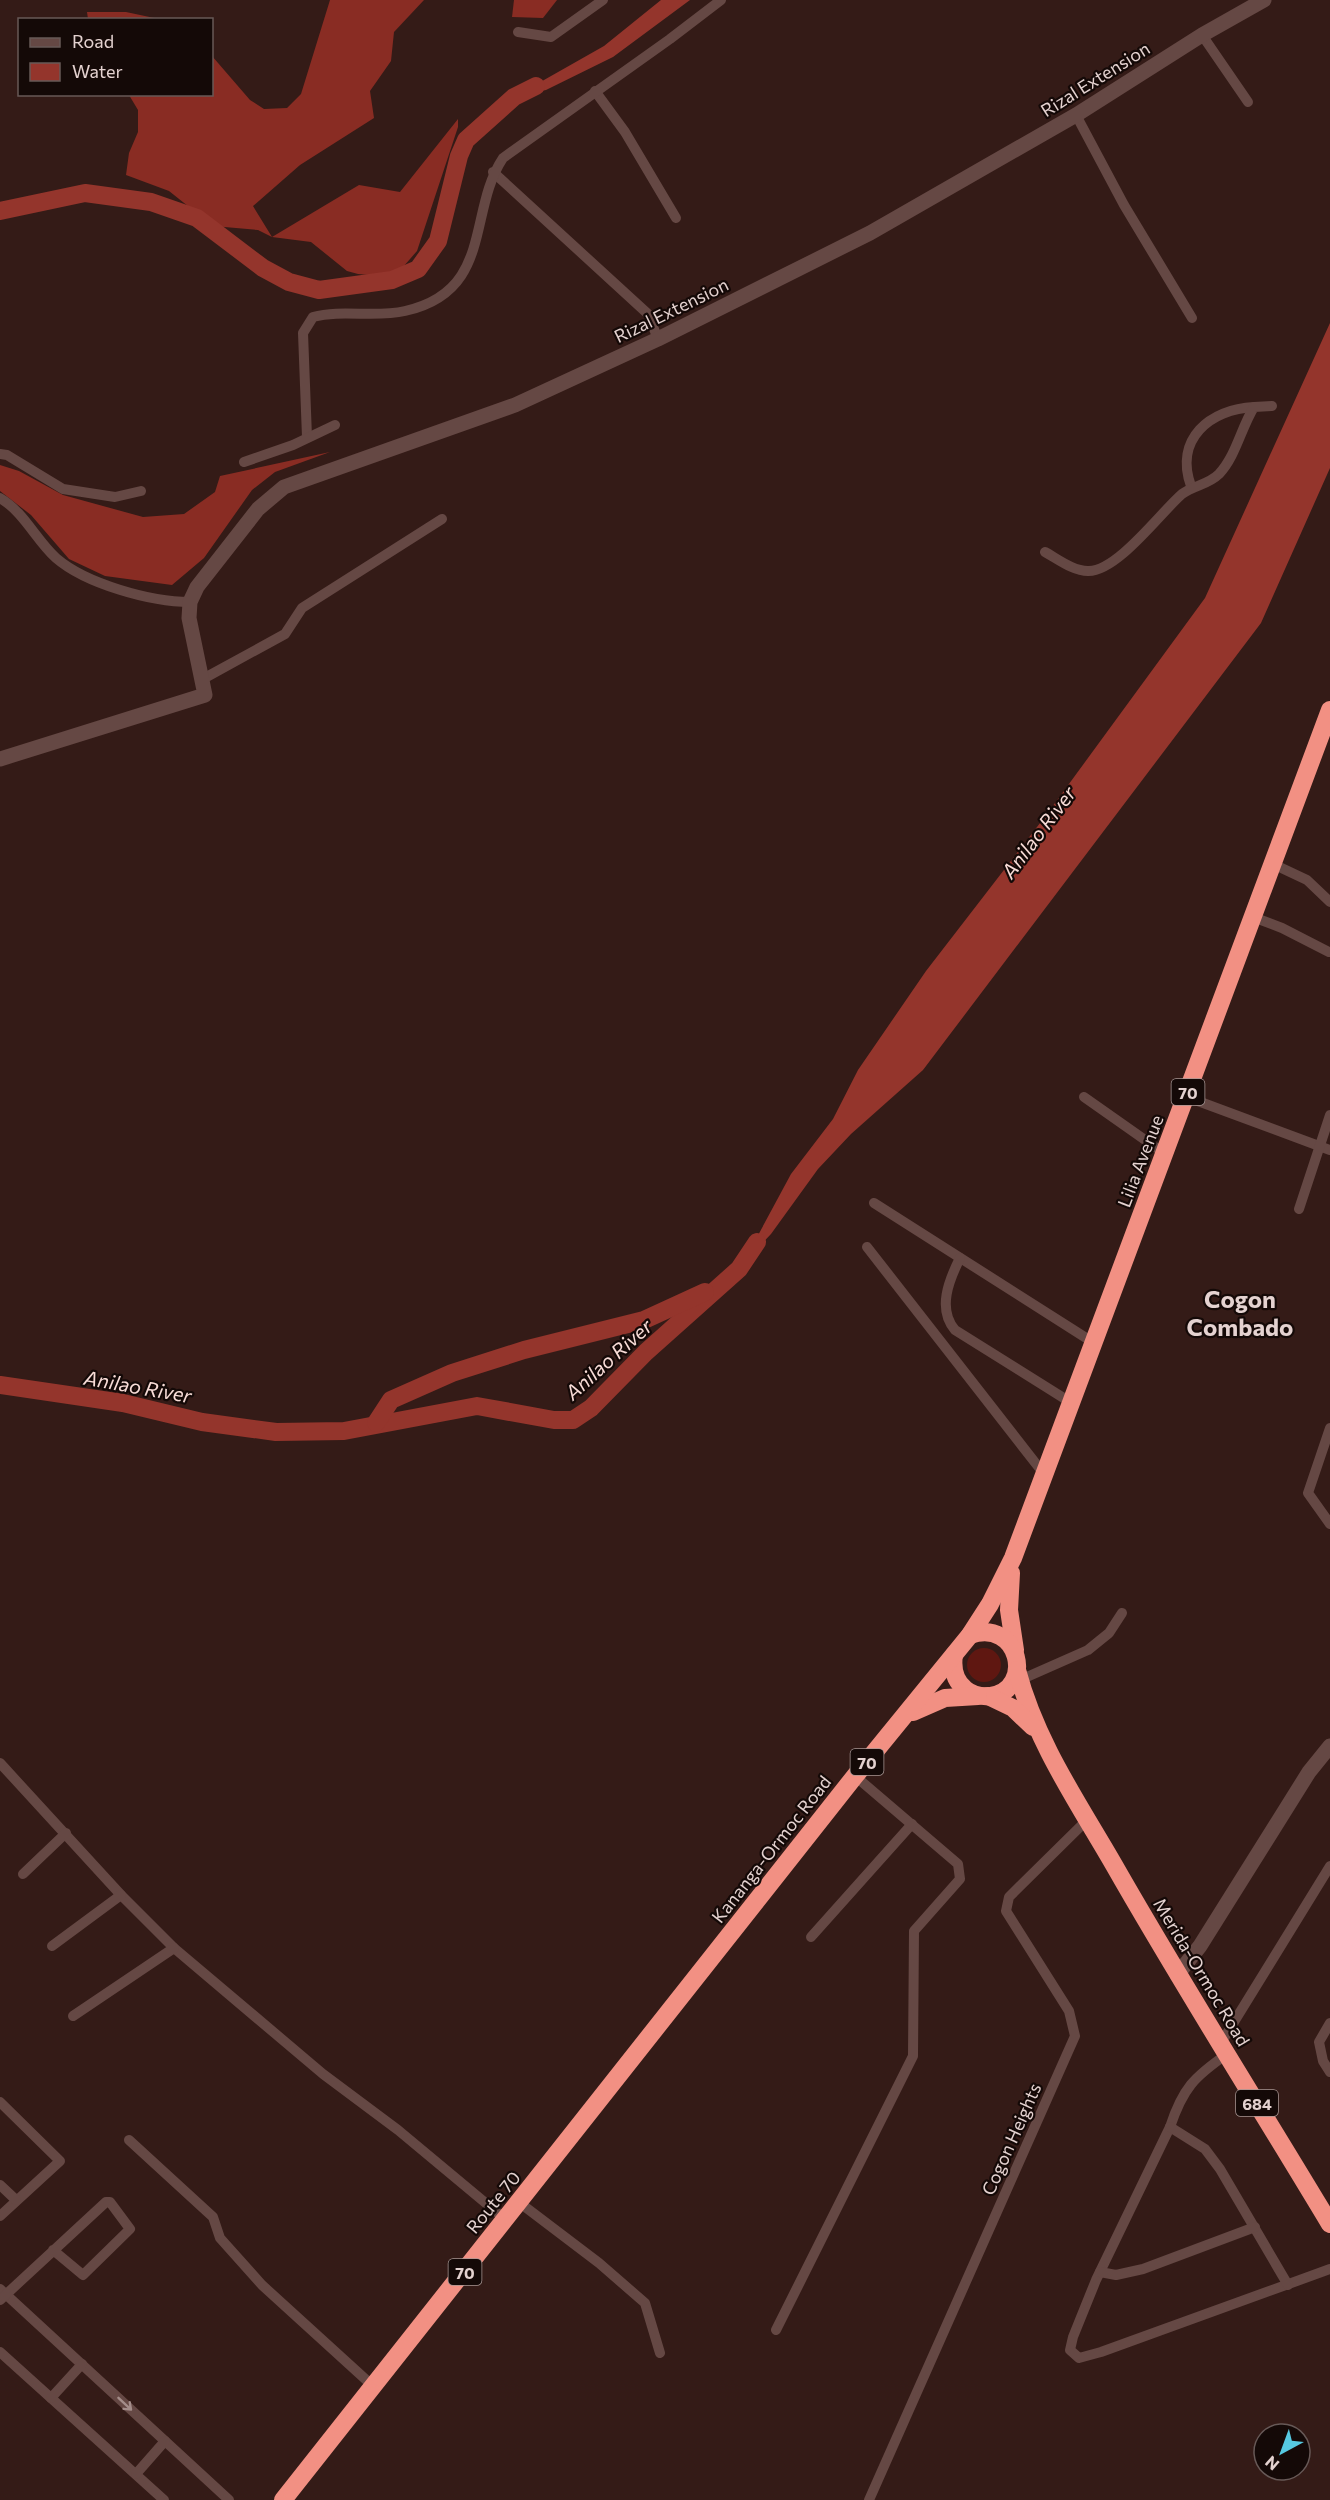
<svg xmlns="http://www.w3.org/2000/svg" width="1330" height="2500" viewBox="0 0 1330 2500" font-family="Commissioner,sans-serif">
	<rect width="100%" height="100%" fill="#341b17"/>
	<circle fill="#5f1711" cx="984" cy="1665" r="17"/>
	<g fill="#892c23">
		<path d="M330,0H424L394,32L391,61L370,91L374,118L300,165L253,206L272,237L359,185L400,192L458,119V127L417,251L403,267L394,271L381,276L358,274L347,271L311,242L272,237L258,230L213,226L169,191L126,175L129,153L138,132V110L129,95L212,94V56L250,100L264,109L287,108L301,94Z"/>
		<path d="M514,0H557L543,18L512,17Z"/>
		<path d="M87,12H126L159,19H88Z"/>
		<path d="M330,452L275,472L252,490L204,558L172,585L105,576L69,559L31,515L0,491V465L19,471L63,495L143,517L184,514L215,492L220,476Z"/>
	</g>
	<g fill="#94352c">
		<path d="M661,0H690L613,57L546,90L514,97L604,46Z"/>
		<path d="M1330,323V468L1261,623L923,1070L851,1134L818,1169L771,1234L742,1265L791,1174L833,1119L858,1070L926,971L1047,814L1205,598Z"/>
	</g>
	<g fill="none" stroke-linecap="round" stroke-linejoin="round">
		<g stroke="#94352c" stroke-width="18">
			<path d="M0,211L85,193L151,202L197,218L263,268L289,282L319,290L392,280L418,269L438,241L459,156L466,140L514,97L536,86"/>
			<path d="M0,1385L123,1403L202,1422L276,1432L344,1431L477,1406L554,1420H573L591,1408L646,1352L739,1269L757,1242"/>
			<path d="M376,1423L391,1400L452,1373L524,1350L644,1320L705,1292"/>
		</g>
		<g stroke="#654844" stroke-width="10">
			<path d="M518,32L551,37L603,0"/>
			<path d="M1202,35L1248,102"/>
			<path d="M595,91L625,132L676,218"/>
			<path d="M1076,115L1124,205L1192,318"/>
			<path d="M493,172L648,314L658,339"/>
			<path d="M307,437L303,333L313,317C342,309 375,318 405,311C494,291 467,212 503,158L670,39L721,0"/>
			<path d="M0,454L7,455L63,489L115,497L141,491"/>
			<path d="M244,462L293,445L335,425"/>
			<path d="M1191,486C1174,439 1210,409 1254,407"/>
			<path d="M0,498C24,512 36,540 56,558C86,584 151,602 190,602"/>
			<path d="M1045,552C1058,559 1073,571 1088,571C1117,572 1161,512 1182,494C1194,485 1208,485 1219,474C1236,456 1241,428 1254,407L1272,406"/>
			<path d="M201,680L285,634L302,608L442,519"/>
			<path d="M1273,864L1307,880L1330,902"/>
			<path d="M1253,917L1282,928L1329,952"/>
			<path d="M1084,1097L1165,1154"/>
			<path d="M1187,1097L1330,1150"/>
			<path d="M874,1203L1094,1343"/>
			<path d="M1299,1209L1330,1115"/>
			<path d="M867,1247L1044,1474"/>
			<path d="M960,1258C949,1280 937,1309 955,1330L1070,1402"/>
			<path d="M1330,1428L1308,1493L1330,1524"/>
			<path d="M1020,1680L1088,1650L1109,1633L1122,1613"/>
			<path d="M0,1763L121,1895L174,1948L323,2074L398,2130L506,2220"/>
			<path d="M23,1874L66,1833"/>
			<path d="M811,1937L912,1824"/>
			<path d="M52,1946L121,1895"/>
			<path d="M73,2016L174,1948"/>
			<path d="M1330,2023L1319,2042L1323,2061L1330,2072"/>
			<path d="M1221,2043L1330,1866"/>
			<path d="M1227,2054C1194,2077 1183,2088 1170,2127L1096,2280L1073,2337L1070,2350L1079,2358L1101,2352L1330,2269"/>
			<path d="M0,2102L60,2161L0,2216"/>
			<path d="M1170,2127L1205,2149L1220,2169L1288,2285"/>
			<path d="M129,2140L213,2217L220,2238L262,2285L374,2387"/>
			<path d="M0,2185L16,2200"/>
			<path d="M520,2203L599,2263L645,2303L660,2353"/>
			<path d="M1100,2272L1116,2275L1143,2269L1255,2227"/>
			<path d="M0,2289L229,2500"/>
			<path d="M0,2300L106,2202H110L130,2229L83,2275L53,2250"/>
			<path d="M776,2330L913,2056L914,1931L960,1879L958,1864L855,1776"/>
			<path d="M0,2352L164,2500"/>
			<path d="M51,2398L82,2364"/>
			<path d="M136,2474L165,2441"/>
			<path d="M869,2500L1075,2036L1069,2011L1006,1911L1009,1897L1087,1820"/>
		</g>
		<g stroke="#654844" stroke-width="15">
			<path d="M0,759L205,695L189,618L190,602L197,587L258,509L284,487L515,405L658,339L870,233L1076,115L1202,35L1264,0"/>
			<path d="M1177,1975L1200,1946L1309,1772L1330,1746"/>
		</g>
		<g stroke="#f29083" stroke-width="18">
			<path d="M1011,1573L1009,1610L1015,1650"/>
			<path d="M954,1655C952,1668 954,1680 965,1689C972,1695 981,1697 991,1696C1035,1689 1020,1618 970,1635"/>
			<path d="M1017,1670C1036,1742 1077,1801 1114,1865C1183,1986 1258,2104 1330,2224"/>
			<path d="M988,1696L1013,1708L1033,1727"/>
			<path d="M913,1712L945,1698L978,1696"/>
			<path d="M283,2500L855,1776L970,1635L990,1604L1013,1558L1330,710"/>
		</g>
	</g>
	<defs><path id="oneway-shaft" d="M-6 0H5M1.5-3L5.5 0L1.5 3" fill="none" stroke-width="1.6" stroke-linecap="round" stroke-linejoin="round" transform="scale(1.5)"/></defs>
	<use stroke="#a48d8a" href="#oneway-shaft" transform="translate(125 2404) rotate(43)"/>
	<g text-anchor="middle" dominant-baseline="central" stroke-width="4.5" stroke-linejoin="round" paint-order="stroke">
		<g fill="#140907" stroke="#a69694" stroke-width="1.5">
			<rect x="1171.5" y="1079" width="33" height="26" rx="4.5"/>
			<rect x="850.5" y="1749" width="33" height="26" rx="4.5"/>
			<rect x="1236" y="2090" width="42" height="26" rx="4.5"/>
			<rect x="448.5" y="2259" width="33" height="26" rx="4.5"/>
		</g>
		<g font-size="16" font-weight="bold" fill="#e4d2d0">
			<text x="1188" y="1092">70</text>
			<text x="867" y="1762">70</text>
			<text x="1257" y="2103">684</text>
			<text x="465" y="2272">70</text>
		</g>
		<g font-size="18" fill="#e4d2d0" stroke="#140907">
			<text transform="translate(1095 79) rotate(-32)">Rizal Extension</text>
			<text transform="translate(671 310) rotate(-26)">Rizal Extension</text>
			<text transform="translate(1140 1161) rotate(-69)">Lilia Avenue</text>
			<text transform="translate(771 1849) rotate(-52)">Kananga-Ormoc Road</text>
			<text transform="translate(1202 1972) rotate(59)">Merida-Ormoc Road</text>
			<text transform="translate(1011 2139) rotate(-66)">Cogon Heights</text>
			<text transform="translate(493 2202) rotate(-51)">Route 70</text>
		</g>
		<g font-size="20" font-style="italic" fill="#f8dcd7" stroke="#140907">
			<text transform="translate(1038 832) rotate(-53)">Anilao River</text>
			<text transform="translate(608 1359) rotate(-42)">Anilao River</text>
			<text transform="translate(138 1386) rotate(10)">Anilao River</text>
		</g>
		<g font-size="24" font-weight="bold" fill="#e4d2d0" stroke="#140907">
			<text x="1240" y="1298">Cogon<tspan x="1240" dy="28">Combado</tspan></text>
		</g>
	</g>
	<rect x="18" y="18" width="195" height="78" fill="#140907" stroke="#675957" stroke-width="1.5"/>
	<rect x="30" y="38" width="30" height="9" fill="#654844" stroke="#675957" stroke-width="1.5"/>
	<text x="72" y="48" font-size="18" fill="#e4d2d0">Road</text>
	<rect x="30" y="63" width="30" height="18" fill="#94352c" stroke="#675957" stroke-width="1.5"/>
	<text x="72" y="78" font-size="18" fill="#e4d2d0">Water</text>
	<g transform="translate(1282 2452) rotate(221)"><circle r="28" fill="#140907" stroke="#675957" stroke-width="1.5"/>
	<path d="M0-4.5L10 22L0 15L-10 22Z" fill="#56c9e1"/>
	<text y="-9" font-size="16" font-weight="bold" text-anchor="middle" fill="#e4d2d0">N</text>
	</g>
</svg>
